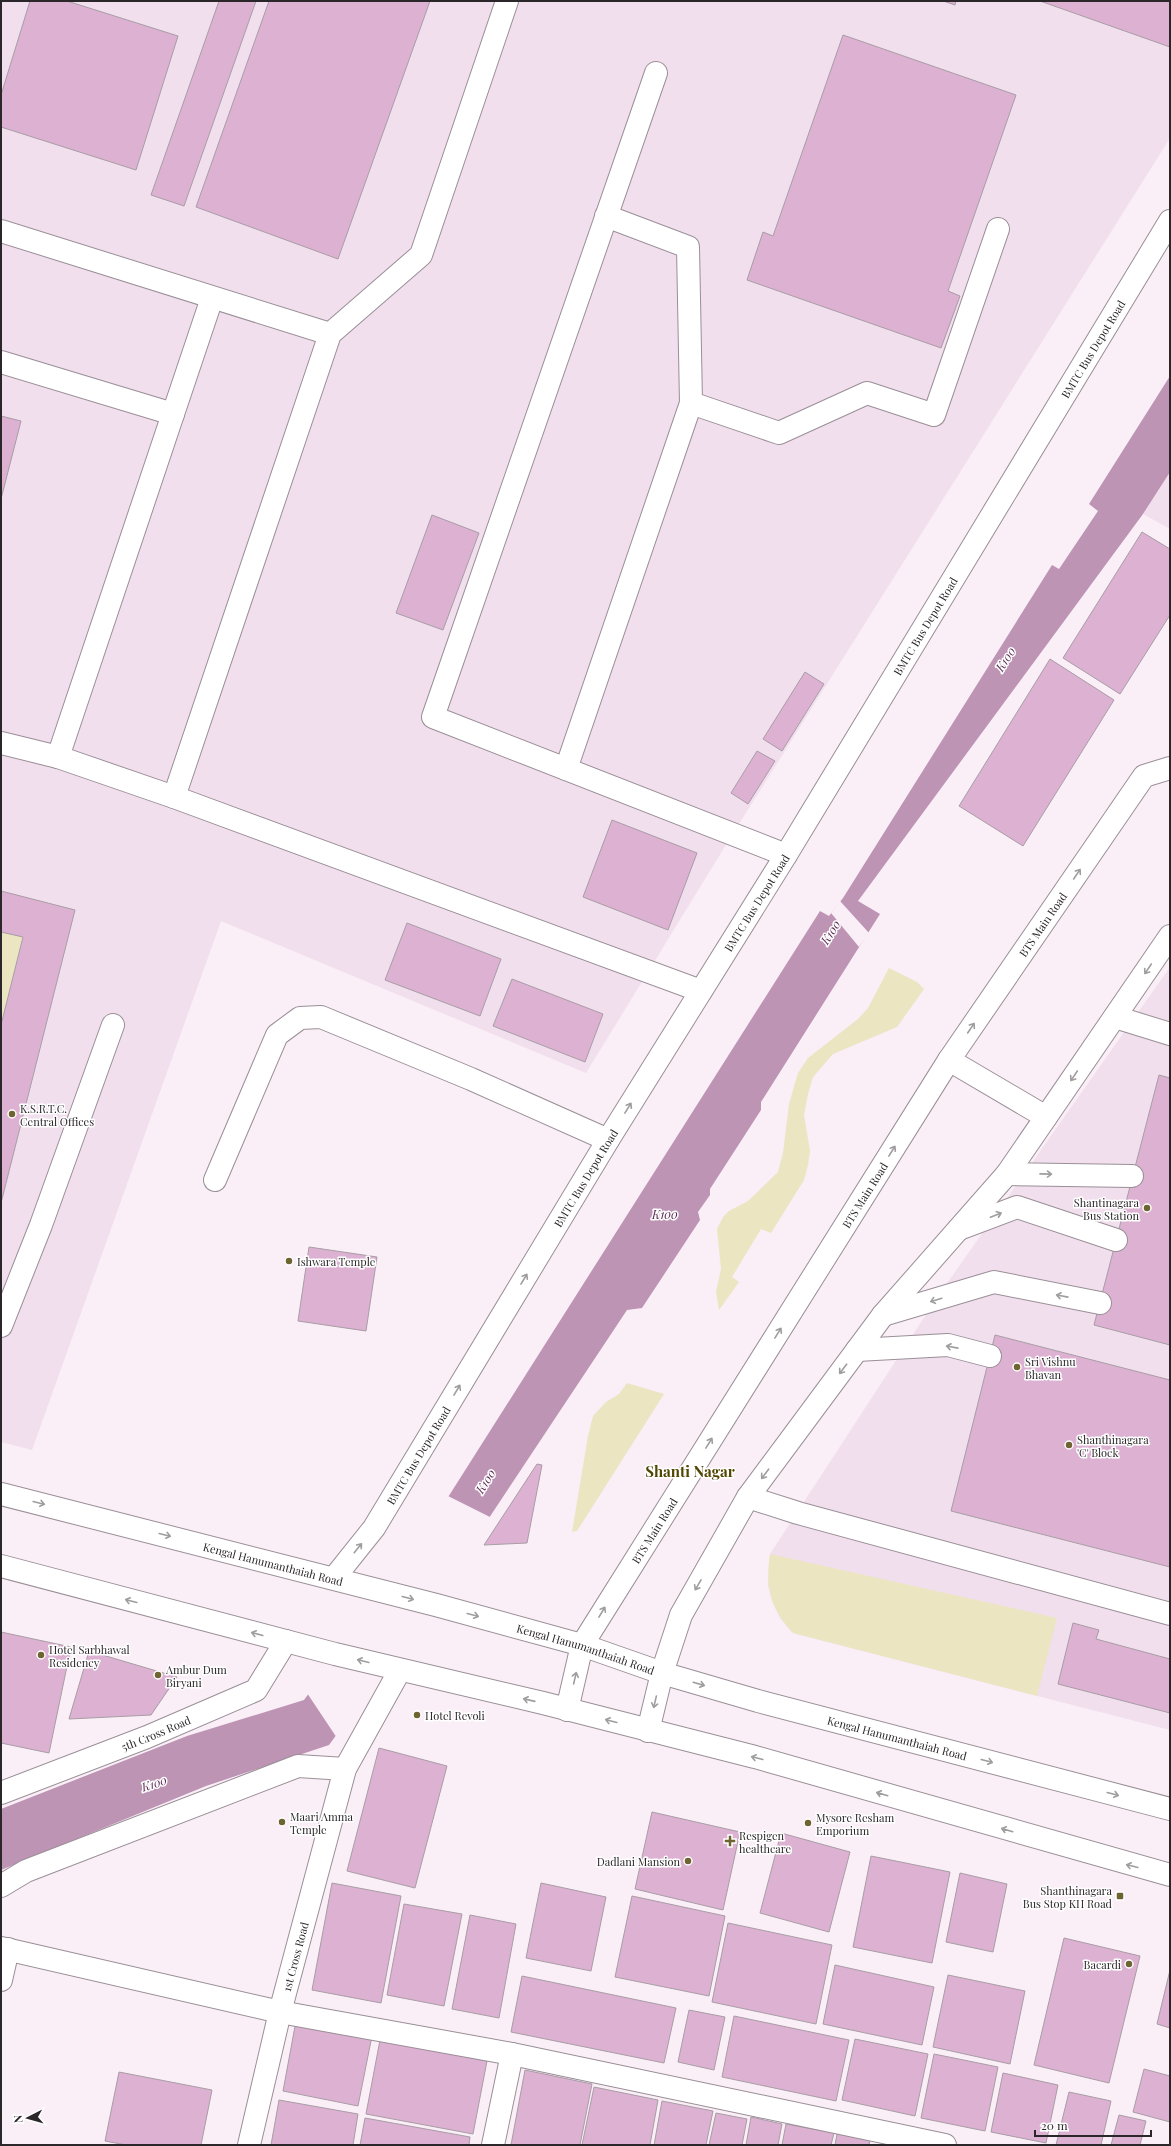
<svg xmlns="http://www.w3.org/2000/svg" width="1171" height="2146" viewBox="0 0 1171 2146" font-family="'Playfair Display',serif">
	<rect width="100%" height="100%" fill="#faeef7"/>
	<g fill="#f1dfed">
		<path d="M1,1H1170V138L732,835L586,1073L221,921L32,1450L1,1442Z"/>
		<path d="M1170,471V529L1143,514Z"/>
		<path d="M1170,967V1730L793,1633L780,1618L772,1600L768,1585L770,1554L938,1296Z"/>
	</g>
	<g fill="#ebe5c2">
		<path d="M1,932L23,937L1,1025Z"/>
		<path d="M889,968L917,982L924,989L897,1027L833,1054L813,1077L808,1094L804,1115L810,1151L808,1165L804,1180L771,1233L761,1229L732,1277L739,1282L719,1310L716,1292L721,1269L717,1229L723,1217L729,1211L748,1201L778,1172L783,1153L789,1104L798,1073L808,1058L858,1019L868,1008Z"/>
		<path d="M627,1383L664,1394L577,1531L572,1532L588,1436L593,1416L606,1402L619,1394Z"/>
		<path d="M770,1554L1057,1618L1037,1696L793,1633C770,1608 765,1587 770,1554Z"/>
	</g>
	<path fill="#bd94b4" d="M1170,376V472L1143,514L858,901L880,914L761,1102V1110L710,1189V1195L698,1212L700,1220L642,1308L627,1310L487,1521L476,1544L329,1745L206,1786L1,1870V1809L187,1736L304,1700L431,1524L820,911L829,916L843,898L1052,565L1059,569L1098,511L1089,504Z"/>
	<g fill="#faeef7">
		<path d="M840,901L869,933L859,947L831,913Z"/>
		<path d="M448,1496L492,1518L477,1546L337,1738L307,1693Z"/>
	</g>
	<g fill="#dcb1d2" stroke="#a89da5">
		<path d="M30,1H67L178,36L136,170L1,127V95Z"/>
		<path d="M219,1H256L184,206L151,195Z"/>
		<path d="M269,1H430L338,259L196,207Z"/>
		<path d="M943,1H956L955,5Z"/>
		<path d="M1040,1H1170V47Z"/>
		<path d="M843,35L1016,95L948,291L960,296L941,348L747,280L763,232L773,236Z"/>
		<path d="M1,416L21,421L1,499Z"/>
		<path d="M432,515L479,533L443,630L396,613Z"/>
		<path d="M1142,532L1170,549V615L1120,694L1063,658Z"/>
		<path d="M1050,659L1114,700L1023,846L959,806Z"/>
		<path d="M805,672L824,684L782,751L763,739Z"/>
		<path d="M757,751L775,761L748,804L731,793Z"/>
		<path d="M612,820L697,853L668,930L583,897Z"/>
		<path d="M1,891L75,910L1,1203V1025L23,937L1,932Z"/>
		<path d="M407,923L501,959L480,1016L385,980Z"/>
		<path d="M512,979L603,1014L585,1062L493,1026Z"/>
		<path d="M1159,1075L1170,1078V1345L1094,1325Z"/>
		<path d="M309,1247L377,1257L366,1331L298,1321Z"/>
		<path d="M995,1335L1170,1380V1567L951,1511Z"/>
		<path d="M537,1464L542,1465L527,1543L484,1545Z"/>
		<path d="M1073,1623L1099,1630L1096,1639L1170,1659V1713L1058,1684Z"/>
		<path d="M1,1632L71,1647L49,1753L1,1743Z"/>
		<path d="M89,1651L177,1677L151,1715L69,1719Z"/>
		<path d="M379,1748L447,1766L415,1888L347,1871Z"/>
		<path d="M652,1812L740,1832L723,1910L635,1889Z"/>
		<path d="M781,1833L850,1852L829,1932L760,1913Z"/>
		<path d="M871,1856L950,1872L932,1963L853,1947Z"/>
		<path d="M960,1873L1007,1884L993,1952L946,1942Z"/>
		<path d="M332,1883L401,1896L381,2003L312,1990Z"/>
		<path d="M541,1883L606,1897L591,1971L526,1958Z"/>
		<path d="M632,1896L725,1916L709,1996L615,1977Z"/>
		<path d="M404,1904L462,1914L444,2006L387,1995Z"/>
		<path d="M470,1915L516,1924L499,2018L452,2009Z"/>
		<path d="M728,1923L832,1945L816,2024L712,2002Z"/>
		<path d="M1064,1938L1140,1956L1109,2083L1034,2065Z"/>
		<path d="M835,1965L934,1987L922,2045L823,2024Z"/>
		<path d="M1170,1970V2028L1157,2024Z"/>
		<path d="M948,1975L1025,1991L1010,2064L933,2047Z"/>
		<path d="M522,1976L676,2008L664,2063L511,2032Z"/>
		<path d="M689,2010L725,2017L714,2070L678,2062Z"/>
		<path d="M734,2016L849,2040L836,2101L722,2077Z"/>
		<path d="M296,2021L372,2036L358,2106L283,2091Z"/>
		<path d="M855,2039L928,2054L915,2116L842,2100Z"/>
		<path d="M380,2040L487,2061L473,2134L366,2114Z"/>
		<path d="M934,2054L998,2067L985,2131L921,2118Z"/>
		<path d="M1144,2069L1170,2076V2122L1133,2112Z"/>
		<path d="M525,2070L592,2084L580,2145H511Z"/>
		<path d="M119,2072L212,2090L201,2145H126L105,2141Z"/>
		<path d="M1003,2073L1058,2085L1046,2143L991,2132Z"/>
		<path d="M594,2087L658,2100L650,2145H582Z"/>
		<path d="M1069,2092L1111,2101L1101,2145H1056Z"/>
		<path d="M279,2100L358,2114L353,2145H271Z"/>
		<path d="M662,2101L713,2111L706,2145H654Z"/>
		<path d="M716,2113L747,2119L742,2145H709Z"/>
		<path d="M1119,2115L1146,2121L1140,2145H1111Z"/>
		<path d="M751,2117L782,2124L778,2145H746Z"/>
		<path d="M365,2118L470,2137L469,2145H360Z"/>
		<path d="M786,2124L834,2133L831,2145H782Z"/>
		<path d="M837,2134L870,2140L869,2145H835Z"/>
	</g>
	<g fill="none" stroke-linecap="round" stroke-linejoin="round">
		<g stroke="#9a8f97" stroke-width="24">
			<g id="service">
				<path d="M656,73L433,717L786,855"/>
				<path d="M1,231L330,334"/>
				<path d="M1,362L173,414L58,757"/>
				<path d="M691,403L779,433L867,393L934,415L998,229"/>
				<path d="M173,414L212,298"/>
				<path d="M1,743L58,757L174,797L701,991"/>
				<path d="M566,769L691,403L688,247L606,216"/>
				<path d="M174,797L330,334L421,255L507,1"/>
				<path d="M1115,1017L1170,1034"/>
				<path d="M949,1060L1046,1117"/>
				<path d="M1007,1174L1132,1176"/>
				<path d="M215,1180L277,1035L300,1018L321,1017L471,1079L608,1140"/>
				<path d="M959,1229L1017,1207L1116,1240"/>
				<path d="M883,1315L994,1282L1100,1303"/>
				<path d="M1,1326L41,1225L113,1025"/>
				<path d="M857,1350L948,1345L990,1356"/>
				<path d="M748,1497L798,1513L1170,1614"/>
			</g>
		</g>
		<g stroke="#9a8f97" stroke-width="24">
			<g id="minor">
				<path id="s1" d="M1,1793L147,1737L256,1690L286,1641"/>
				<path d="M1,1886L26,1871L298,1766L345,1769"/>
				<path d="M1,1948L280,2012L512,2054L945,2145"/>
				<path d="M1,1980L8,1949"/>
				<path id="s2" d="M249,2145L280,2012L345,1769L400,1670"/>
				<path d="M493,2145L512,2054"/>
			</g>
		</g>
		<g stroke="#9a8f97" stroke-width="24">
			<g id="tertiary">
				<path id="s3" d="M334,1578L374,1528L608,1140L786,855L1170,221"/>
				<path id="s4" d="M567,1710L582,1645L949,1060L1144,776L1170,768"/>
				<path d="M648,1731L662,1673L681,1615L748,1497L883,1315L1007,1174L1170,936"/>
			</g>
		</g>
		<g stroke="#9a8f97" stroke-width="24">
			<g id="primary">
				<path id="s5" d="M1,1494L436,1605L582,1645L662,1673L758,1701L1170,1809"/>
				<path d="M1,1566L335,1654L543,1703L755,1757L1170,1875"/>
			</g>
		</g>
		<use href="#service" stroke="#fff" stroke-width="22"/>
		<use href="#minor" stroke="#fff" stroke-width="22"/>
		<use href="#tertiary" stroke="#fff" stroke-width="22"/>
		<use href="#primary" stroke="#fff" stroke-width="22"/>
	</g>
	<defs><path id="oneway-shaft" d="M-6 0H5M1.5-3L5.5 0L1.5 3" fill="none" stroke-width="1.6" stroke-linecap="round" stroke-linejoin="round"/></defs>
	<g stroke="#9f9d9f">
		<use href="#oneway-shaft" transform="translate(1077 874) rotate(-56)"/>
		<use href="#oneway-shaft" transform="translate(1148 969) rotate(124)"/>
		<use href="#oneway-shaft" transform="translate(971 1028) rotate(-56)"/>
		<use href="#oneway-shaft" transform="translate(1074 1076) rotate(124)"/>
		<use href="#oneway-shaft" transform="translate(628 1108) rotate(-58)"/>
		<use href="#oneway-shaft" transform="translate(892 1151) rotate(-58)"/>
		<use href="#oneway-shaft" transform="translate(1046 1174) rotate(1)"/>
		<use href="#oneway-shaft" transform="translate(996 1215) rotate(-21)"/>
		<use href="#oneway-shaft" transform="translate(524 1279) rotate(-59)"/>
		<use href="#oneway-shaft" transform="translate(1062 1296) rotate(-169)"/>
		<use href="#oneway-shaft" transform="translate(936 1300) rotate(163)"/>
		<use href="#oneway-shaft" transform="translate(778 1333) rotate(-58)"/>
		<use href="#oneway-shaft" transform="translate(952 1347) rotate(-169)"/>
		<use href="#oneway-shaft" transform="translate(843 1369) rotate(127)"/>
		<use href="#oneway-shaft" transform="translate(457 1390) rotate(-59)"/>
		<use href="#oneway-shaft" transform="translate(709 1443) rotate(-58)"/>
		<use href="#oneway-shaft" transform="translate(765 1474) rotate(127)"/>
		<use href="#oneway-shaft" transform="translate(39 1503) rotate(14)"/>
		<use href="#oneway-shaft" transform="translate(165 1535) rotate(14)"/>
		<use href="#oneway-shaft" transform="translate(358 1548) rotate(-51)"/>
		<use href="#oneway-shaft" transform="translate(698 1585) rotate(120)"/>
		<use href="#oneway-shaft" transform="translate(408 1598) rotate(15)"/>
		<use href="#oneway-shaft" transform="translate(131 1601) rotate(-165)"/>
		<use href="#oneway-shaft" transform="translate(602 1612) rotate(-59)"/>
		<use href="#oneway-shaft" transform="translate(473 1615) rotate(15)"/>
		<use href="#oneway-shaft" transform="translate(257 1634) rotate(-165)"/>
		<use href="#oneway-shaft" transform="translate(363 1661) rotate(-166)"/>
		<use href="#oneway-shaft" transform="translate(575 1678) rotate(-77)"/>
		<use href="#oneway-shaft" transform="translate(699 1684) rotate(16)"/>
		<use href="#oneway-shaft" transform="translate(529 1700) rotate(-167)"/>
		<use href="#oneway-shaft" transform="translate(655 1702) rotate(103)"/>
		<use href="#oneway-shaft" transform="translate(611 1721) rotate(-165)"/>
		<use href="#oneway-shaft" transform="translate(757 1758) rotate(-166)"/>
		<use href="#oneway-shaft" transform="translate(987 1761) rotate(15)"/>
		<use href="#oneway-shaft" transform="translate(882 1794) rotate(-164)"/>
		<use href="#oneway-shaft" transform="translate(1113 1794) rotate(15)"/>
		<use href="#oneway-shaft" transform="translate(1007 1830) rotate(-164)"/>
		<use href="#oneway-shaft" transform="translate(1132 1866) rotate(-166)"/>
	</g>
	<g fill="#6e6431" stroke="#fff" stroke-width="1.5">
		<circle cx="12" cy="1114" r="4"/>
		<circle cx="1147" cy="1208" r="4"/>
		<circle cx="289" cy="1261" r="4"/>
		<circle cx="1017" cy="1367" r="4"/>
		<circle cx="1069" cy="1445" r="4"/>
		<circle cx="41" cy="1655" r="4"/>
		<circle cx="158" cy="1675" r="4"/>
		<circle cx="417" cy="1715" r="4"/>
		<circle cx="282" cy="1822" r="4"/>
		<circle cx="808" cy="1823" r="4"/>
		<path d="M728 1835h4v4h4v4h-4v4h-4v-4h-4v-4h4z"/>
		<circle cx="688" cy="1861" r="4"/>
		<rect x="1116" y="1892" width="8" height="8" rx="2"/>
		<circle cx="1129" cy="1964" r="4"/>
	</g>
	<g text-anchor="middle" dominant-baseline="central" stroke-width="3" stroke-linejoin="round" paint-order="stroke">
		<g font-size="11" fill="#2a2629" stroke="#fff">
			<text stroke="none"><textPath href="#s3" startOffset="1445">BMTC Bus Depot Road</textPath></text>
			<text stroke="none"><textPath href="#s3" startOffset="1121">BMTC Bus Depot Road</textPath></text>
			<text stroke="none"><textPath href="#s3" startOffset="797">BMTC Bus Depot Road</textPath></text>
			<text stroke="none"><textPath href="#s4" startOffset="922">BTS Main Road</textPath></text>
			<text stroke="none"><textPath href="#s3" startOffset="473">BMTC Bus Depot Road</textPath></text>
			<text stroke="none"><textPath href="#s4" startOffset="598">BTS Main Road</textPath></text>
			<text stroke="none"><textPath href="#s3" startOffset="149">BMTC Bus Depot Road</textPath></text>
			<text stroke="none"><textPath href="#s4" startOffset="202">BTS Main Road</textPath></text>
			<text stroke="none"><textPath href="#s5" startOffset="281">Kengal Hanumanthaiah Road</textPath></text>
			<text stroke="none"><textPath href="#s5" startOffset="605">Kengal Hanumanthaiah Road</textPath></text>
			<text stroke="none"><textPath href="#s1" startOffset="166">5th Cross Road</textPath></text>
			<text stroke="none"><textPath href="#s5" startOffset="929">Kengal Hanumanthaiah Road</textPath></text>
			<text stroke="none"><textPath href="#s2" startOffset="194">1st Cross Road</textPath></text>
		</g>
		<g font-size="11" fill="#2a2629" stroke="#fff" text-anchor="start">
			<text x="20" y="1108">K.S.R.T.C.<tspan x="20" dy="13">Central Offices</tspan></text>
			<text x="1139" y="1202" text-anchor="end">Shantinagara<tspan x="1139" dy="13">Bus Station</tspan></text>
			<text x="297" y="1261">Ishwara Temple</text>
			<text x="1025" y="1361">Sri Vishnu<tspan x="1025" dy="13">Bhavan</tspan></text>
			<text x="1077" y="1439">Shanthinagara<tspan x="1077" dy="13">'C' Block</tspan></text>
			<text x="49" y="1649">Hotel Sarbhawal<tspan x="49" dy="13">Residency</tspan></text>
			<text x="166" y="1669">Ambur Dum<tspan x="166" dy="13">Biryani</tspan></text>
			<text x="425" y="1715">Hotel Revoli</text>
			<text x="290" y="1816">Maari Amma<tspan x="290" dy="13">Temple</tspan></text>
			<text x="816" y="1817">Mysore Resham<tspan x="816" dy="13">Emporium</tspan></text>
			<text x="739" y="1835">Respigen<tspan x="739" dy="13">healthcare</tspan></text>
			<text x="680" y="1861" text-anchor="end">Dadlani Mansion</text>
			<text x="1112" y="1890" text-anchor="end">Shanthinagara<tspan x="1112" dy="13">Bus Stop KH Road</tspan></text>
			<text x="1121" y="1964" text-anchor="end">Bacardi</text>
		</g>
		<g font-size="12" font-style="italic" fill="#5a2651" stroke="#fff">
			<text transform="translate(1005 659) rotate(-57)">K100</text>
			<text transform="translate(830 932) rotate(-58)">K100</text>
			<text x="665" y="1214">K100</text>
			<text transform="translate(485 1481) rotate(-58)">K100</text>
			<text transform="translate(154 1783) rotate(-18)">K100</text>
		</g>
		<g font-size="15" font-weight="bold" fill="#504501" stroke="#fff">
			<text x="690" y="1471">Shanti Nagar</text>
		</g>
	</g>
	<rect width="1171" height="2146" fill="none" stroke="#2a2629" stroke-width="4"/>
	<g transform="translate(28 2118) rotate(264)" stroke="#ffffff" stroke-width="3" paint-order="stroke">
	<path d="M0-3L7 15L0 10L-7 15Z" fill="#2a2629"/>
	<text y="-6" font-size="11" font-weight="bold" text-anchor="middle" fill="#2a2629">N</text>
	</g>
	<path d="M1035 2130v6h116v-6" fill="none" stroke="#2a2629" stroke-width="2"/>
	<text x="1041" y="2130" font-size="12" fill="#2a2629" stroke="#ffffff" stroke-width="3" paint-order="stroke">20 m</text>
</svg>
